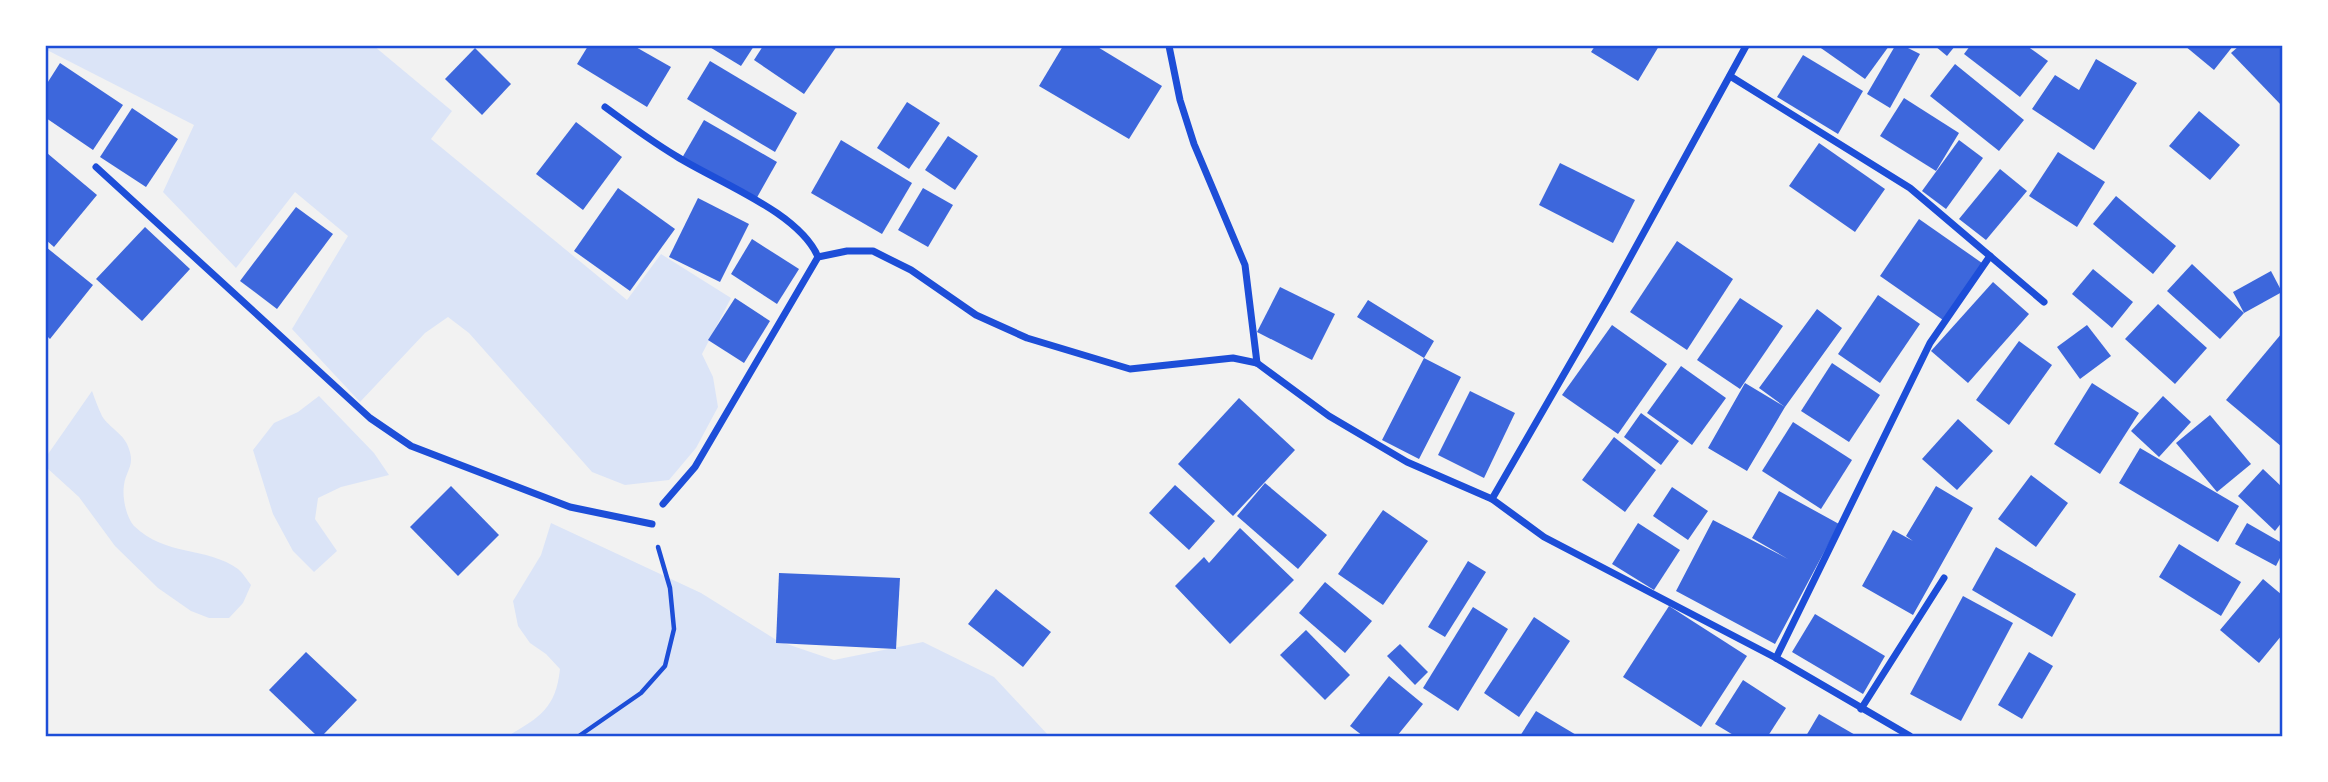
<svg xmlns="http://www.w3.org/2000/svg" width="2328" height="782" viewBox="0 0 2328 782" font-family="Merriweather,serif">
	<rect width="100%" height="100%" fill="#f2f2f2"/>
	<g fill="#dbe4f7">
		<path d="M47,46H374L452,111L431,139L627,300L661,254L731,298L702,354L713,377L718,407L696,448L669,480L625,485L592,472L469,333L448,317L425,333L360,402L292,329L348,236L295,192L236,268L163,192L194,125L47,50Z"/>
		<path d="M92,391C95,399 98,408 102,416C109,428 125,434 129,449C135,466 126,470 124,485C122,497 126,517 134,526C166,557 206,546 238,569C243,573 247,580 251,585L243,603L229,618H209L191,611L158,588L115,546L79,497L46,467V457Z"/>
		<path d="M319,396L374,453L389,475L341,487L318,498L315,519L337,551L314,572L293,551L273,514L253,450L274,423L298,412Z"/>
		<path d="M551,523L701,593L778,641L834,660L923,642L994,677L1049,736H508C540,717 556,708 560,669L546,654L530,643L518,626L513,601L541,555Z"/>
	</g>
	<g fill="#3d67dc">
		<path d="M588,46H634L671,67L647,107L577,64Z"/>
		<path d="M708,46H754L741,66Z"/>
		<path d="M763,46H837L804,94L754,60Z"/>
		<path d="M1063,46H1096L1162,86L1129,139L1039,86Z"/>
		<path d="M1595,46H1659L1638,81L1591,52Z"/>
		<path d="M1818,46H1889L1865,79Z"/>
		<path d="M1895,46H1904L1920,54L1890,108L1867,94Z"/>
		<path d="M1935,46H1955L1947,56Z"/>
		<path d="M1970,46H2027L2048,61L2020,97L1964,54Z"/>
		<path d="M2185,46H2233L2214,70Z"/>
		<path d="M2239,46H2282V106L2231,53Z"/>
		<path d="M475,48L511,84L482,115L445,79Z"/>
		<path d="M1803,55L1863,91L1838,134L1777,97Z"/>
		<path d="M2096,59L2137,83L2094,150L2032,109L2055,75L2079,90Z"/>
		<path d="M710,61L797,113L775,152L687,99Z"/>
		<path d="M60,63L123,105L93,150L46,118V85Z"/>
		<path d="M1955,64L2024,120L1999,151L1930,96Z"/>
		<path d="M1904,98L1959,133L1936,171L1880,136Z"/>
		<path d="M907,102L940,123L909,169L877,148Z"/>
		<path d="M132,108L178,139L146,187L100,157Z"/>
		<path d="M2199,111L2240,145L2210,180L2169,146Z"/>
		<path d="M704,120L777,162L755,201L682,158Z"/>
		<path d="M576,122L622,157L583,210L536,174Z"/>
		<path d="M948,136L978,156L955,190L925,170Z"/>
		<path d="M841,140L912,183L882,234L811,193Z"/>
		<path d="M1959,140L1983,158L1946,209L1922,191Z"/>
		<path d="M1819,143L1885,189L1855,232L1789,186Z"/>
		<path d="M2058,152L2105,182L2077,227L2029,196Z"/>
		<path d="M47,153L97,195L54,247L46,240Z"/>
		<path d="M1560,163L1635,200L1613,243L1539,205Z"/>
		<path d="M2000,169L2027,191L1986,240L1959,219Z"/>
		<path d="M618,188L675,229L630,291L574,251Z"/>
		<path d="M923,188L953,205L928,247L898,230Z"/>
		<path d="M2116,196L2176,246L2153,274L2093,224Z"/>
		<path d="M698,198L749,224L720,282L669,257Z"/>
		<path d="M296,207L333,234L277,309L240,281Z"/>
		<path d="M1919,219L1982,263L1943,320L1880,276Z"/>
		<path d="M145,227L190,269L142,321L96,279Z"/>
		<path d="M752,239L799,269L777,304L731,274Z"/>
		<path d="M1677,241L1733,279L1687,350L1630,312Z"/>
		<path d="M46,247L93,285L50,339L46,335Z"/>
		<path d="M2192,264L2244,313L2220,339L2167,291Z"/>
		<path d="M2093,269L2133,302L2112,328L2072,294Z"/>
		<path d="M2271,271L2282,292L2244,313L2233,292Z"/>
		<path d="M1993,282L2029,314L1968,383L1931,351Z"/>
		<path d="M1280,287L1335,314L1312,360L1257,332Z"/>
		<path d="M1878,295L1920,324L1880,383L1838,354Z"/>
		<path d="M735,298L770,321L744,363L708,340Z"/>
		<path d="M1740,298L1783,326L1740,389L1697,360Z"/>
		<path d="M1368,300L1434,341L1424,358L1461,377L1419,459L1382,440L1424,358L1357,317Z"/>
		<path d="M2158,304L2207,348L2175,384L2125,339Z"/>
		<path d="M1817,309L1842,328L1785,407L1747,471L1708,448L1745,383L1785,407L1759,388Z"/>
		<path d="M1612,325L1667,364L1618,434L1562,395Z"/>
		<path d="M2087,325L2111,356L2080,379L2057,347Z"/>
		<path d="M2282,333V447L2226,400Z"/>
		<path d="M2019,341L2052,365L2009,425L1976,400Z"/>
		<path d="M1832,363L1880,395L1849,442L1801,411Z"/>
		<path d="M1681,366L1726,398L1692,445L1647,413Z"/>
		<path d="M2092,383L2139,413L2100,474L2054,444Z"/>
		<path d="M1470,391L1515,413L1484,478L1438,455Z"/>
		<path d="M2163,396L2191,422L2159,457L2131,431Z"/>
		<path d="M1239,398L1295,450L1233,516L1178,464Z"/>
		<path d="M1641,413L1679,441L1661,465L1624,437Z"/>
		<path d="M2210,415L2251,464L2217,492L2176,443Z"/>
		<path d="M1958,419L1993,451L1957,490L1922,459Z"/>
		<path d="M1793,422L1852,460L1821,509L1762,471Z"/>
		<path d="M1614,437L1656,470L1625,512L1582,480Z"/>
		<path d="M2140,448L2239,506L2218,542L2119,483Z"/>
		<path d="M2263,469L2282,487V522L2275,531L2238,496Z"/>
		<path d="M2031,475L2068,503L2036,547L1998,519Z"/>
		<path d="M1265,483L1327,535L1298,569L1237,516Z"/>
		<path d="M1175,485L1215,521L1189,550L1149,513Z"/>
		<path d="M451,486L499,535L458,576L410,527Z"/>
		<path d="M1936,486L1973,508L1913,615L1862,586L1893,530L1913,541L1906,536Z"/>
		<path d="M1672,487L1708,511L1688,540L1653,516Z"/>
		<path d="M1779,491L1839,524L1775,644L1676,591L1713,520L1788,559L1752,538Z"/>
		<path d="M1383,510L1428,541L1383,605L1338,574Z"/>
		<path d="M1638,523L1680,550L1654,590L1612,564Z"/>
		<path d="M2247,523L2282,543V554L2276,566L2235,544Z"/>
		<path d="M1240,528L1294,580L1230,644L1175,586L1204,557L1209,563Z"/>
		<path d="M2179,544L2241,582L2221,616L2159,577Z"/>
		<path d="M1996,547L2076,594L2052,637L1972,590Z"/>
		<path d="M1468,561L1486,572L1445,637L1428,627Z"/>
		<path d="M779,573L900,578L896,649L776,643Z"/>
		<path d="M2263,579L2282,595V635L2259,663L2220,630Z"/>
		<path d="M1325,582L1372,621L1345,653L1299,613Z"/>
		<path d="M996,589L1051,632L1023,667L968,624Z"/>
		<path d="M1963,596L2013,623L1961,721L1910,694Z"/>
		<path d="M1669,606L1747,656L1701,727L1623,677Z"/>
		<path d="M1473,607L1508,629L1458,711L1423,688Z"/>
		<path d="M1815,614L1885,656L1863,694L1792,652Z"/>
		<path d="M1534,617L1570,641L1519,717L1484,693Z"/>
		<path d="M1306,630L1350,675L1325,700L1280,655Z"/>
		<path d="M1400,644L1428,672L1415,685L1387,656Z"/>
		<path d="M306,652L357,700L322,736H317L269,690Z"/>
		<path d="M2029,652L2053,666L2022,719L1998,705Z"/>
		<path d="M1389,676L1423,704L1397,736H1363L1350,726Z"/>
		<path d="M1743,680L1786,708L1768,736H1735L1715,724Z"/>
		<path d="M1536,711L1578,736H1520Z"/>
		<path d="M1819,714L1857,736H1806Z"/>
	</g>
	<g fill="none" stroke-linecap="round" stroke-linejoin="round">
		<path stroke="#1d4ed8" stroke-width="4.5" d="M579,736L641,693L665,666L674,629L670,588L658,547"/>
		<g stroke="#1d4ed8" stroke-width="7">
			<path d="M1169,46L1180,100L1194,144L1245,265L1257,363"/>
			<path d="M1746,46L1609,296L1492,499L1544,537L1776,658L1910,736"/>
			<path d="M1730,76L1910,188L2044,302"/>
			<path d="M605,107C628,124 651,141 676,156C717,182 799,212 818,257"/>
			<path d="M96,167L370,418L411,446L570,507L652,524"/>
			<path d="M663,504L695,467L818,257L847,251H873L911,270L976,315L1027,338L1130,369L1233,358L1257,363L1329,416L1407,462L1492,499"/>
			<path d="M1776,658L1930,343L1990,256"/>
			<path d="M1861,709L1944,578"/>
		</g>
	</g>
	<rect width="2328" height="782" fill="none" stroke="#ffffff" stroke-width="94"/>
	<rect x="47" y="47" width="2234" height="688" fill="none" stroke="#1d4ed8" stroke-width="2.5"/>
</svg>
